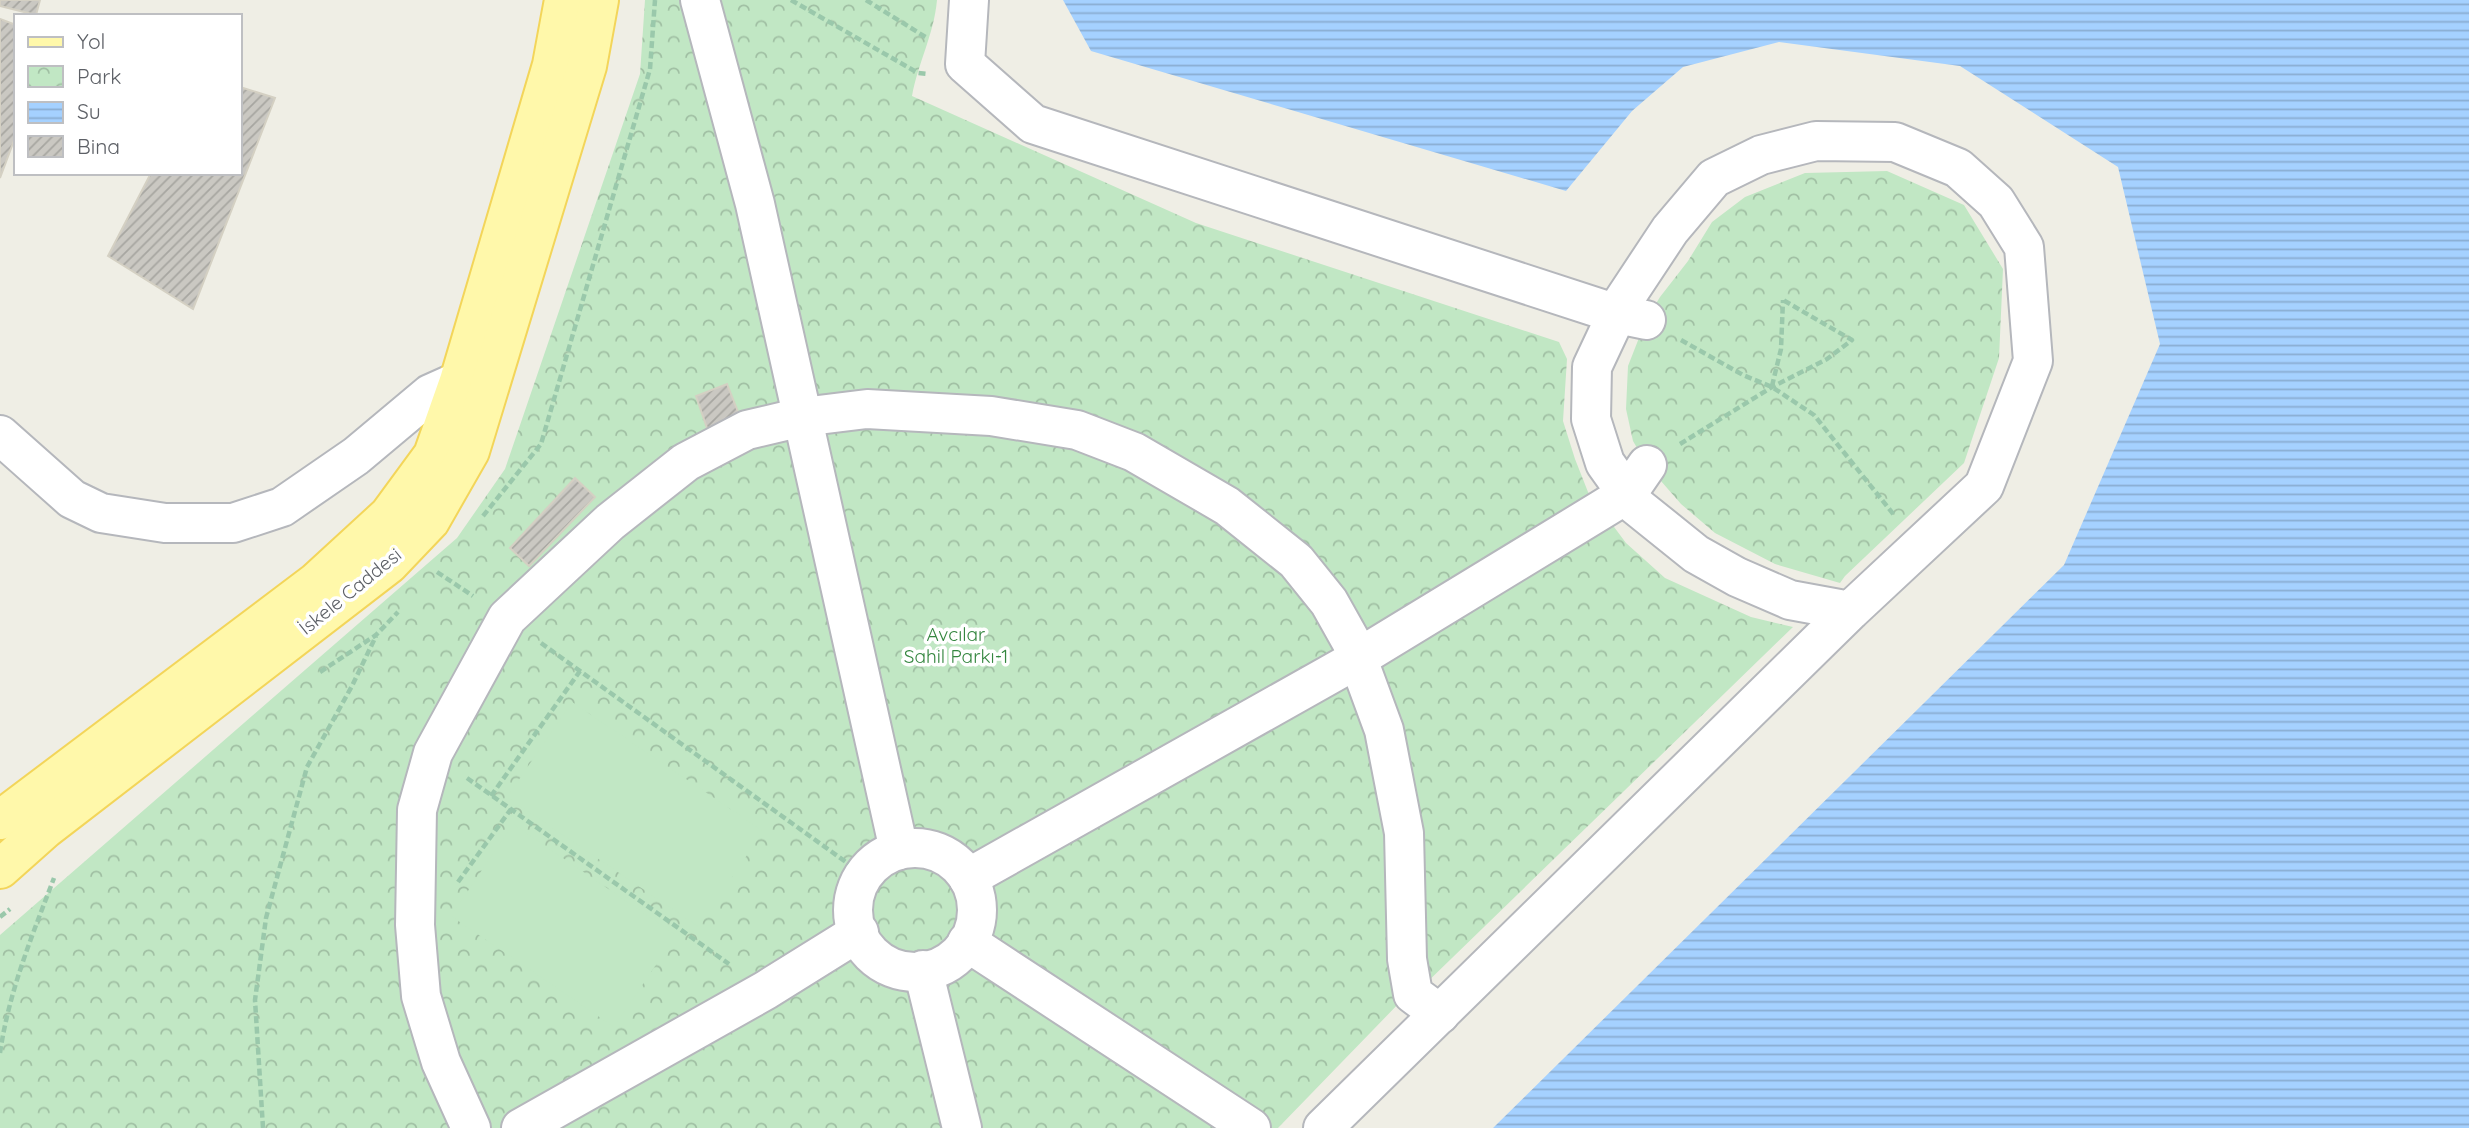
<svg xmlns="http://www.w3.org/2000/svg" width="2469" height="1128" viewBox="0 0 2469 1128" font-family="Quicksand,sans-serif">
	<defs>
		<pattern id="park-crowns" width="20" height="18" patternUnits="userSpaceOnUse" patternTransform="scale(1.75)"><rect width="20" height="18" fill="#c1e7c4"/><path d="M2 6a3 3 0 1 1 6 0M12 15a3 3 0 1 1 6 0" fill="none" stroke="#a0bfa3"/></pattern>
		<pattern id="water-rules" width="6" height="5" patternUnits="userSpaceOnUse" patternTransform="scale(1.75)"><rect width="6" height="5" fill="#a5d1ff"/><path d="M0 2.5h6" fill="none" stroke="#8aadd2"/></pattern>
		<pattern id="building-hatch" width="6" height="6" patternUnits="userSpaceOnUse" patternTransform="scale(1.75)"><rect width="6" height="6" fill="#cac8c2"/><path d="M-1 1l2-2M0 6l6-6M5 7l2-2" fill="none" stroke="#a7a6a1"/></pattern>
	</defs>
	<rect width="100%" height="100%" fill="#efeee5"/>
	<g fill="url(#park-crowns)">
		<path d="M645,0H937C934,34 918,63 912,96L1196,223L1559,342L1567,359L1563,421L1575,459L1588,492L1626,543L1665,578L1751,617L1793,627L1419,990L1404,998L1278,1128H0V935L457,538L505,469L640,74Z"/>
		<path d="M1887,171L1964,205L2003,269L1999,358L1964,463L1845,576L1840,583L1775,564L1715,533L1681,504L1647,465L1633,441L1626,409L1628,366L1646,320L1660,297L1688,261L1712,222L1745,197L1805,173Z"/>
	</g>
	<g fill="#c1e7c4">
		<path d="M572,702L763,831L699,927L507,797Z"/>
		<path d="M513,824L676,935L614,1027L451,916Z"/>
	</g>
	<path fill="url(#water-rules)" d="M1063,0H2469V1128H1493L2064,565L2160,344L2118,167L1960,66L1779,42L1683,67L1632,111L1566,191L1091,51Z"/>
	<g fill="url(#building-hatch)" stroke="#d4d0c3" stroke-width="2">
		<path d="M0,0H40L36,15L0,6Z"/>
		<path d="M0,19L16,25V135L0,178Z"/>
		<path d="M240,87L275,98L193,309L108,256L151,173H240Z"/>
		<path d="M727,384L740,417L708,431L696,396Z"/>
		<path d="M575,478L595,497L529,566L510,548Z"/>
	</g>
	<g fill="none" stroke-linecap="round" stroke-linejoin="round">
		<g stroke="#b5b7bc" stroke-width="42">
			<g id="street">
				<path d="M700,0L755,204L899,850"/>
				<path d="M969,0L965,64L1033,124L1617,314L1646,320"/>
				<path d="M0,435L72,499L101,513L165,523H233L282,507L356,456L430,394L459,381"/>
				<circle cx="915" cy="910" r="62"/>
				<path d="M968,878L1345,666L1601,510L1627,494L1647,465"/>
				<path d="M967,942L1251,1128"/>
				<path d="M923,970L962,1128"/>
				<path d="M471,1128L441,1062L421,996L415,925L417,810L433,753L507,618L610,522L686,462L747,430L802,417L867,409L991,416L1077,430L1134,452L1227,506L1296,561L1329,602L1352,643L1384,730L1404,833L1407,959L1413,994L1440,1014"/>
				<path d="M521,1128L766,990L859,932"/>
				<path d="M1323,1128L1850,611L1984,486L2033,361L2024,247L1996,202L1958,168L1895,142L1816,141L1761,155L1714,178L1670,230L1623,301L1592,367L1591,419L1605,463L1635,505L1696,554L1737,577L1790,600L1850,611"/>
			</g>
		</g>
		<g stroke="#f3d55a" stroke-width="42">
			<g id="primary">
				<path d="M0,820L316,582L389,515L433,455L459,381L552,65L564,0"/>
				<path d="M0,869L45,829L389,564L430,521L470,451L587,66L599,0"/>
			</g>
		</g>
		<g stroke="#9ac8ab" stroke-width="4.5" stroke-dasharray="7 3.5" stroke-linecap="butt">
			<path d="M791,0L918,73L928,74"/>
			<path d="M866,0L927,38"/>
			<path d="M1681,340L1743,375L1772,387L1814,415L1894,515"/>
			<path d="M1772,386L1781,349L1783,300"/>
			<path d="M1680,444L1772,387L1827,359L1852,340L1783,300"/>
			<path d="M483,516L541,444L650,69L655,0"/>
			<path d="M437,572L473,596"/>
			<path d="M541,643L864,875"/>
			<path d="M320,672L376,635L398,612"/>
			<path d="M467,778L729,964"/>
			<path d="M491,796L580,671"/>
			<path d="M458,882L511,809"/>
			<path d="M0,917L10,909"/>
			<path d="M0,1053C9,991 32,936 54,878"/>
			<path d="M263,1128L255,1000L266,918L307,767L352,686L376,636"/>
		</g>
		<use href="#street" stroke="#fff" stroke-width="38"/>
		<use href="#primary" stroke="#fff8aa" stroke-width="38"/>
	</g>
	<g text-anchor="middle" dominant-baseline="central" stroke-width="7" stroke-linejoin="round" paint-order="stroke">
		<g font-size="19" fill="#5d6066" stroke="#fff">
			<text transform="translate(350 591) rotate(-39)">İskele Caddesi</text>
		</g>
		<g font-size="19" fill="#34863f" stroke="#fff">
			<text x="956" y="634">Avcılar<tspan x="956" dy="22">Sahil Parkı-1</tspan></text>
		</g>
	</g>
	<rect x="14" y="14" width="228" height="161" fill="#ffffff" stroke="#bebfc2" stroke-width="2"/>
	<rect x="28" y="37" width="35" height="10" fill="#fff8aa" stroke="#bebfc2" stroke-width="2"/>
	<text x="77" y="49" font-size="21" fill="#5d6066">Yol</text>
	<rect x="28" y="66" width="35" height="21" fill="url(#park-crowns)" stroke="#bebfc2" stroke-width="2"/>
	<text x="77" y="84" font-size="21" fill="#5d6066">Park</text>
	<rect x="28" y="102" width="35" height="21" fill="url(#water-rules)" stroke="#bebfc2" stroke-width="2"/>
	<text x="77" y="119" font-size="21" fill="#5d6066">Su</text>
	<rect x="28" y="136" width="35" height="21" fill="url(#building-hatch)" stroke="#bebfc2" stroke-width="2"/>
	<text x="77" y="154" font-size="21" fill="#5d6066">Bina</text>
</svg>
